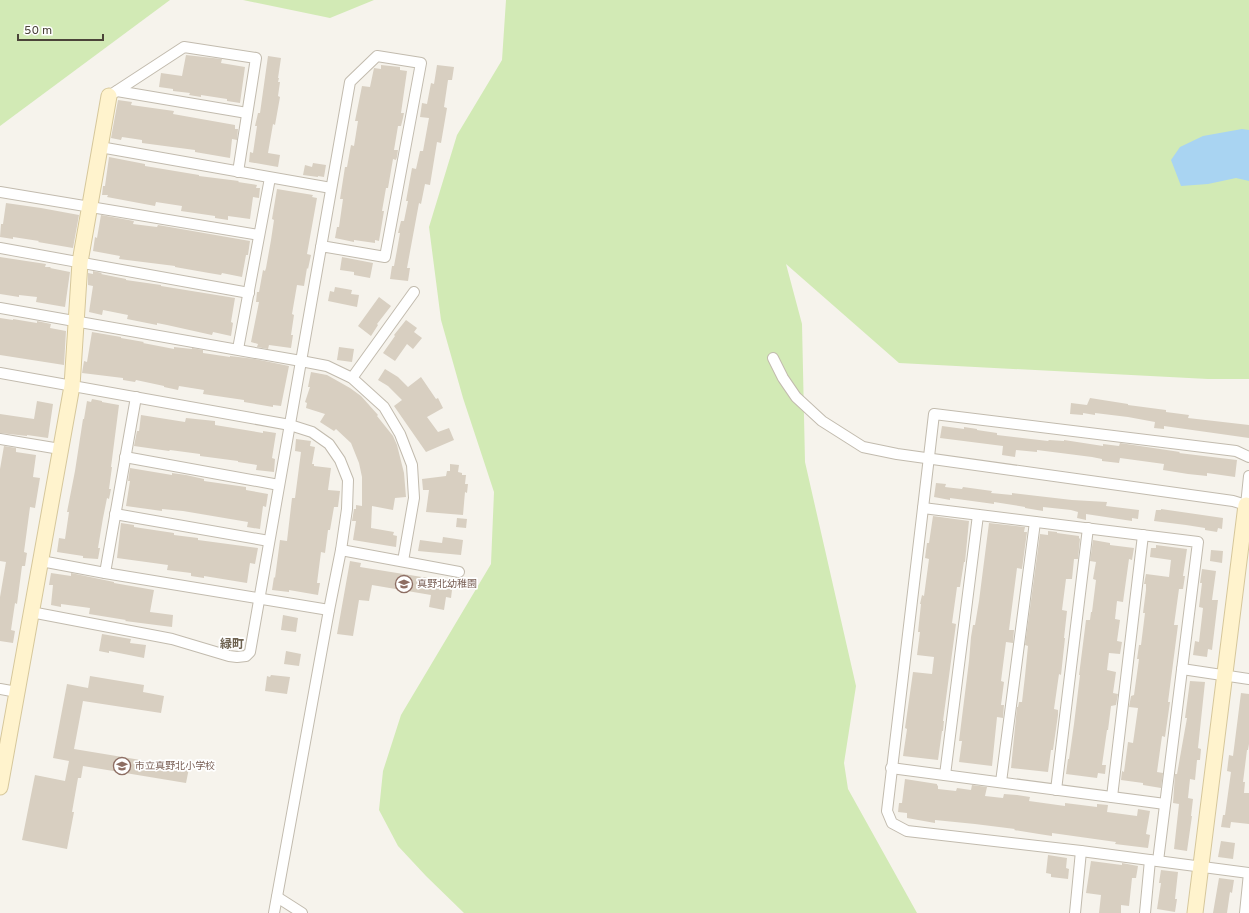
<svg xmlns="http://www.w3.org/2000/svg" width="1249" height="913" viewBox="0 0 1249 913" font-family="Overpass,'Noto Sans JP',sans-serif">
	<rect width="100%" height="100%" fill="#f6f3ec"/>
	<g fill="#d2eab5">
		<path d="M0,0H170L0,126Z"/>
		<path d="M243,0H374L330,18Z"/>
		<path d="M506,0H1249V379H1208L899,363L786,264L802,324L805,462L856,686L844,763L848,789L917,913H464L426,876L398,846L379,810L383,771L401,715L491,564L494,492L463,398L441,320L429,227L457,135L502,60Z"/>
	</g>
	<path fill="#a9d4f2" d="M1242,129L1249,130V181L1236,178L1208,184L1181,186L1171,160L1180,147L1203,136Z"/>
	<g fill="#d8cfc1">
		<path d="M186,55L222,59L221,63L245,67L240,103L227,101V99L201,95V97L189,95L190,93L173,91V89L159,87L161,73L182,76Z"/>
		<path d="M268,56L281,58L278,78H279L278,82H280L278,96L280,97L275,125L273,124L268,153L280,155L278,167L249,162L250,152L253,153L257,126H255L258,113H260Z"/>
		<path d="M381,65L400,67V70L407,71L401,113H404L403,118L401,126H398L394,150H398L397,157L396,160L393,159L388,188H386L382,211H384L379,241L375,240V243L354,240V242L335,238L337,227H339L343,199H340L345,167H347L351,145L354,146L358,121H355L362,86L370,87L374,68L381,69Z"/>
		<path d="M437,65L454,67L452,80H448L444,107L447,108L441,143L437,142L430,185L425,184L421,204L419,203L407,268H410L408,281L390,279L392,266H394L397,250L400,233H398L401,221H404L408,201H406L412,168L416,169L420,151H423L429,118L420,117L422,103L427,104L431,83L434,84Z"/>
		<path d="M118,100L132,102L131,105L174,111L173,114L235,125V129H238L237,140L232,139L230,158L195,152V150L142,143V140L122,137L121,140L111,138Z"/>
		<path d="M109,157L145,164V166L199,175V176L239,181L238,182L257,185L256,188H260L259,198L253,197L250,219L228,216V220L215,218V216L181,211L182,206L156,202L155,206L107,197L108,195H102L103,186H105Z"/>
		<path d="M313,163L326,165L324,177L318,176V177L303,175L305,165L312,167Z"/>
		<path d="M277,189L313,195L312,197L317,198L307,254L311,255L308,269L307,268L304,286L297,285L292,314L294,315L291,335H293L291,348L269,345L268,349L257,347L258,344L251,342L259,302H256L257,292H259L263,270L265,271L266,268L271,240L274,220L272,219Z"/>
		<path d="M6,203L41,208L79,215L73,248L38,242L39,241L13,237V239L0,237L1,224H3Z"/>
		<path d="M101,215L134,221L133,224L157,227L158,225L250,241L248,255H246L242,277L222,273L221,275L209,273L175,267V266L119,259L120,256L93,251L95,237L97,238Z"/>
		<path d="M0,257L46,264L45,267H51L50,268L70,272L65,307L36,302L37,297L19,295V297L0,294Z"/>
		<path d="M342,257L373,263L370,278L354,275V272L340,270Z"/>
		<path d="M93,271L102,273L101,274L126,279V280L161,285V286L235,298L231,322L233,323L231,336L213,332L212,335L167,325L157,323V325L127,319L128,315L103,310L102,315L89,312L93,286L88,285V273L93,274Z"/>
		<path d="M335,287L352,290L351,294L359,295L357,307L328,301L330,291L334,292Z"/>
		<path d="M379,297L391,306L377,324L378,325L371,336L358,326Z"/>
		<path d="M0,318L13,320V319L37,323V321L51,324L50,328L66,331L64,365L0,355Z"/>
		<path d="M406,320L417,328L414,332L422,338L413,349L407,344L395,361L383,353L395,336L394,335Z"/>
		<path d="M92,332L121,337V338L144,342L143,343L174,349V347L192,349V348L203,350V353L230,357V356L255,359L289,366L281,406L273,405V407L244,402V400L203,394L204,390L179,386L178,390L164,387V386L136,380L135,382L123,380V378L82,373L84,361L87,362Z"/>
		<path d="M339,347L354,349L352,362L337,360Z"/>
		<path d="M385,369L398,377L408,387L421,377L436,399L438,398L443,408L427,417L438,432L449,428L454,440L426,452L394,406L402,400L388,386L378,380Z"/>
		<path d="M311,372L327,375L350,388L361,396L378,415L377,416L393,436L397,445L404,473L406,497L395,498L393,510L372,506L371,528L394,532L393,535L397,536L396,547L353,540L356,521H352L354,509H356V505L362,506V477L359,463L351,443L336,429L334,431L320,422L325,414L306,408L307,403L305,402L310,387H308Z"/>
		<path d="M1090,398L1128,404V405L1166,410V412L1189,415L1188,418L1249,425V438L1164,426V429L1154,428L1155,422L1128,417L1095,413V415L1083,413V415L1070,414L1071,403L1087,405Z"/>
		<path d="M92,399L102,401V402L119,405L111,467H112L109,489H111L109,499L107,498L103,518L98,548H100L98,559L83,558V556L57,552L59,538L65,539L69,512H67L75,471L83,419H84L87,401L91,402Z"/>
		<path d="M37,401L53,404L48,438L27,435V436L0,433V414L34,419Z"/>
		<path d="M141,415L185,422L186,418L215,421V425L263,433V431L276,433L272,458L275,459L274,472L256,470L257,465L238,462V461L200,456V454L170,450L169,451L134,446L137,431H139Z"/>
		<path d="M942,426L964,429V427L977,429V430L997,433V435L1048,441L1049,440L1064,441V440L1103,446V444L1119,446L1120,443L1180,452L1179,453L1237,460L1235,477L1207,473V476L1188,474L1163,470L1164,464L1120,458L1119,463L1102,461V459L1092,457L1037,450V452L1016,450L1015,457L1002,455L1003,446L940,438Z"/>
		<path d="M296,439L311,441L310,446L315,447L312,464H314V466L331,468L328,490L340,491L338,507H334L330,530H328L325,553L321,552L317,583H320L318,595L289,590V592L272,590L274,577L275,578L280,540L287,541L292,498H295L301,452L295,451Z"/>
		<path d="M4,446L16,448V452L36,455L33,477L40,478L35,508L30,507L24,552L27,553L25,566H22L17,604L15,603L11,630L15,631L13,643L0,641V597L6,562L0,561V469Z"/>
		<path d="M450,464L459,465L458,472L462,473V475H466L465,484H468L467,493L465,492L463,515L426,512L429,490H423L422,479L446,476L447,471H450Z"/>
		<path d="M130,468L172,475V473L186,475L204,479V481L246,487V490L268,494L266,507L263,506L260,529L247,527L248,522L183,511L162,509V511L126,506L130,481H128Z"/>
		<path d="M936,483L946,484L945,487L962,489L963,487L992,491L991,493L1012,495V493L1072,500L1107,502L1106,506L1139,510L1138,519L1132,518V521L1086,514V520L1077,518L1078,512L1071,510L1043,507V511L1025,508V507L994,502V504L950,498V500L934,497Z"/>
		<path d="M1161,509L1223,518L1222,529L1218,528L1217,532L1205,530V528L1186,525L1154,521L1156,510H1161Z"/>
		<path d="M933,516L969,521L965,562H964L960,587H957L952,623L956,624L943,721H944L943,731H942L938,760L903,756L907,729L905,728L913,672L932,674L934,657L917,655L920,632H918L921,604H920L922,595L924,596L929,559L925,558L927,543H929Z"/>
		<path d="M457,518L467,519L466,528L456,527Z"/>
		<path d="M121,523L134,525V527L174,533V535L198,538V540L258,548L255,564L250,563L247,583L204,576V578L191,576V573L167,570L168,565L117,558Z"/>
		<path d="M989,523L1025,527L1024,532H1027L1022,569L1017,568L1009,630H1014L1013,643L1006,642L1001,681L1004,682L1001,705H1004L1003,718L997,717L992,766L959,762L962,741H959L969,661L971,637L973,625H975L979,601Z"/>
		<path d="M1048,531L1057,532V533L1079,536V538L1080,539L1078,559H1074L1072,579H1066L1062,610L1067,611L1064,638H1065L1061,675L1059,674L1054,709L1058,710V715L1053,750H1051L1048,772L1011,768L1017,707H1018L1019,702H1022L1025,676L1028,646L1025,645L1040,534L1048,535Z"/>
		<path d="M443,537L463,540L461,555L418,551L420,540L442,543Z"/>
		<path d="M1093,540L1110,543V545L1134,548L1132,560L1129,559L1123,602L1117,601L1115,619L1120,620L1117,641L1122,642L1120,654L1109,653L1107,670L1116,672L1113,693L1118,694L1116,705L1111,706L1108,730H1107L1102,765H1106L1105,774L1098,773L1097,778L1066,774L1068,759H1069L1074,724L1080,675H1079L1084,636L1086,620H1090L1091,612H1092L1096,580L1093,579L1096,562L1090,561Z"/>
		<path d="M1156,545L1187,549L1183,576H1185L1183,589H1179L1174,625H1178L1168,702H1170L1165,737L1162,736L1157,772L1163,773L1161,788L1143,785V783L1121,780L1122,771L1124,772L1128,742L1133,743L1138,708L1129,707L1131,696L1134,695L1139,659H1137L1139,645H1141L1145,613H1143L1146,590V584H1144L1146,574L1169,577L1171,560L1150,557L1151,548H1156Z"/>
		<path d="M1211,550L1223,551L1222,563L1210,561Z"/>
		<path d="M350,561L361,563L360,567L453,582L451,598L446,597L444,610L429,607L431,595L372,585L369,601L359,600L353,636L337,634Z"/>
		<path d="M1202,569L1216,571L1212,600H1218L1212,650L1208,649L1207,657L1193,655L1195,641L1199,642L1203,608L1199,607L1202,583H1200Z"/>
		<path d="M51,573L71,576V573L114,582V583L154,590L150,612L173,615L172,627L125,621L126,620L89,614L90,608L61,604V607L51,605L53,585H49Z"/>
		<path d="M283,615L298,618L296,632L281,630Z"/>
		<path d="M102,634L131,639L130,643L146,645L144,658L109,651V653L99,651Z"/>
		<path d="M286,651L301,654L299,666L284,664Z"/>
		<path d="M271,675L290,677L287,694L265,691L267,676L270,677Z"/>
		<path d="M90,676L144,685L143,692L164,696L161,713L83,701L74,749L189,768L186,783L83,766L81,778H78L72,812H74L67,849L22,840L35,775L65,781L69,761L53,758L67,684L88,688Z"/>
		<path d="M1190,681L1205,682L1198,748L1201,749L1200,760H1197L1195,780L1190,779L1188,798L1193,799L1191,816H1192L1187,851L1174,849L1179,804L1173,803L1175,774H1177L1187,718H1185Z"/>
		<path d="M1241,693L1249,694V744L1248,750H1247L1243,782H1245L1244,793H1249V824L1231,822L1230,828L1221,827L1223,815H1225L1231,772L1227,771L1229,755L1233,756Z"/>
		<path d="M905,779L937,784V785L938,786V789L956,791L957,788L971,790L972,785L987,787L985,796L1003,798L1004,794L1017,795L1030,797L1029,801L1065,806V803L1097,807V804L1108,805L1107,812L1137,816L1138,809L1150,811L1146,834L1150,835L1148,848L1115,844L1116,842L1052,833V836L1039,834L1014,830L1015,829L975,824L935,820V823L907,818V813L898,812L899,803H902Z"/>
		<path d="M1221,841L1235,843L1233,859L1218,857Z"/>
		<path d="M1048,855L1067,858L1066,868L1069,869L1068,879L1051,877V874L1046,873Z"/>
		<path d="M1091,861L1122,865V863L1138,866L1136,878H1132L1129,906L1121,905V913H1099L1101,895L1086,893Z"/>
		<path d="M1161,870L1178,872L1175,899H1177L1175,912L1157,909L1161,883H1159Z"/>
		<path d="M1219,878L1234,880L1232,893L1230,892L1227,913H1213Z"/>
	</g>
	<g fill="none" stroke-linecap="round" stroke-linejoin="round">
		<g stroke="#c2bbae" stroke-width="12">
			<g id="street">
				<path d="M117,91L247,113"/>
				<path d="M109,96L184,47L256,58L238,172"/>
				<path d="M100,147L331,188"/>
				<path d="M0,192L259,235"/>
				<path d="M0,248L249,293"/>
				<path d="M0,308L301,361L327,366L352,378L384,407L400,434L412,465L414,498L403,561"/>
				<path d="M238,349L270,178"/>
				<path d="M773,358L783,378L796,397L822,421L863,447L897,454L1233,501L1246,505L1249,476"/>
				<path d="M0,373L290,425L312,432L329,444L340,460L348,480L347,509L341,550L329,610L274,913"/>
				<path d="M352,378L414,292"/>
				<path d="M0,439L60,449"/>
				<path d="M125,457L279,485"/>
				<path d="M923,508L1198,542L1158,861"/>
				<path d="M115,514L269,541"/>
				<path d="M341,550L459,572"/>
				<path d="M41,561L105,573L329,610"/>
				<path d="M105,573L136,397"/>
				<path d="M31,612L172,639L229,656L237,657L246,656L250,652L350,82L377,56L421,63L385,257L321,246"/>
				<path d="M1182,669L1249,679"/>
				<path d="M0,689L17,692"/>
				<path d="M891,768L1165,804"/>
				<path d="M945,775L978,515"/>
				<path d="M1001,782L1035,522"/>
				<path d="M1056,790L1088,528"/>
				<path d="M1112,797L1143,535"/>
				<path d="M277,897L302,913"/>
				<path d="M1075,913L1081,851"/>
				<path d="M1145,913L1150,860"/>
				<path d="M1245,913L1249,873L1081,851L907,831L892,823L887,811L923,508L934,414L1236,451L1249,457"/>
			</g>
		</g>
		<g stroke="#d6c79b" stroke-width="17">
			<g id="secondary">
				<path d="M0,787L72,386L80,262L109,96"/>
				<path d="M1195,913L1246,505L1249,506"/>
			</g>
		</g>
		<use href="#street" stroke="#fff" stroke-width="10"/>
		<use href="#secondary" stroke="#fff3cd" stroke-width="15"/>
	</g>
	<defs>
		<g id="school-ring" transform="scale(0.9)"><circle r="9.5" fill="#fff" stroke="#8d6e63" stroke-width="1.5"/><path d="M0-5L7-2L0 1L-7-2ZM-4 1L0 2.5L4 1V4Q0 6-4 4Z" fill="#8d6e63"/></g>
	</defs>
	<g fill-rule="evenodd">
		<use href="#school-ring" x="404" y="584"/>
		<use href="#school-ring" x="122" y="766"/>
	</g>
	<g text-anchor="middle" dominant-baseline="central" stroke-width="3.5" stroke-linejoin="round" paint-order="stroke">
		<g font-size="10" fill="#785e54" stroke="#fff" text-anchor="start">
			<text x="417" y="584">真野北幼稚園</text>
			<text x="135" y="766">市立真野北小学校</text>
		</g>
		<g font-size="12" font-weight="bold" fill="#6e6250" stroke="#fff">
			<text x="232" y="645">緑町</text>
		</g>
	</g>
	<path d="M18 34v6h85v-6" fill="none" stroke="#4b4439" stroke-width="2"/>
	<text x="24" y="34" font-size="12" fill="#4b4439" stroke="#ffffff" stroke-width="3" paint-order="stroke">50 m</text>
</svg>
